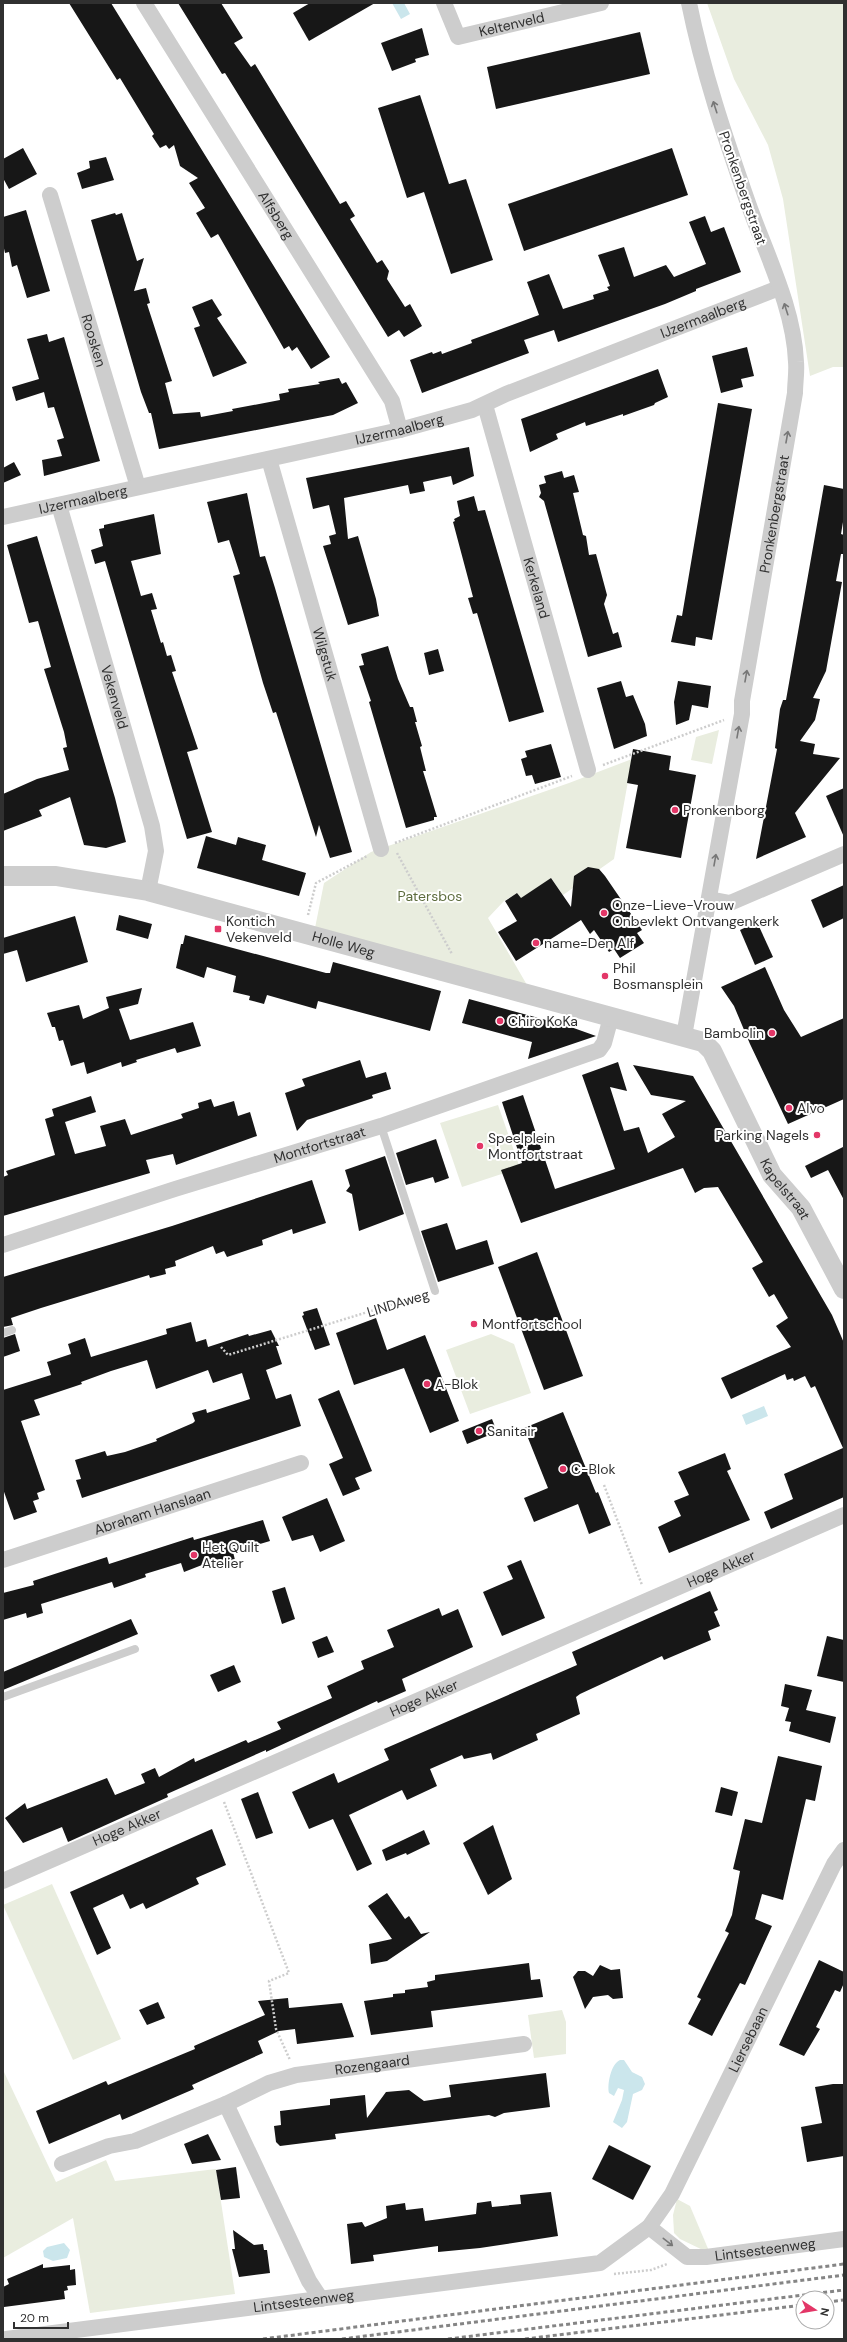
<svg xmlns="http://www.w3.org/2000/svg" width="847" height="2342" viewBox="0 0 847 2342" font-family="'DM Sans',sans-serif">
	<rect width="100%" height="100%" fill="#fff"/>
	<g fill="#e9eddf">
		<path d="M707,3H844V367H833L810,376L783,199L768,145L734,79Z"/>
		<path d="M719,730L712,764L691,760L696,737Z"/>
		<path d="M632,759L614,859L563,895L551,878L529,912L517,893L504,901L488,918L527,985L315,928L324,883L371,852L569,783Z"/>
		<path d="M498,1105L520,1168L462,1187L440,1123Z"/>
		<path d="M491,1334L514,1344L531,1393L470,1414L446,1350Z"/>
		<path d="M52,1884L121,2039L73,2060L3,1905Z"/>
		<path d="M562,2010L566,2022V2054L534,2058L528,2015Z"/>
		<path d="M4,2072L56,2182L106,2160L115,2181L216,2169L235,2294L90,2313L73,2218L3,2258Z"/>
		<path d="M677,2199L690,2206L709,2251H705L680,2239L674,2233L673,2215Z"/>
	</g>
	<g fill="#cbe6ec">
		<path d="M392,3H404L410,14L401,19Z"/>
		<path d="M764,1406L768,1416L746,1425L742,1415Z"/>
		<path d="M620,2060H624L632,2072L642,2077L645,2084L642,2090L633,2094L627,2122L622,2128L613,2122L622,2100L624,2090L618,2088L614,2096L609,2093C607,2084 611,2064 620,2060Z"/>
		<path d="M64,2243L70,2250L67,2258L53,2261L44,2257L43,2251L47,2247Z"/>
	</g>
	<g fill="#171717">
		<path d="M69,3H111L330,357L311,369L297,347L292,351L289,346L284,349L218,234L211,238L196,213L205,208L189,183L198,178L180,166L174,145L169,149L166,145L160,148L152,136L154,134L120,78L117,80Z"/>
		<path d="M178,3H221L243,38L234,43L251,67L255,64L340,204L346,201L355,216L350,219L377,263L382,260L389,271L387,279L405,307L410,304L422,326L404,337L399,330L388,337L225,73L222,74Z"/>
		<path d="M310,3H375L309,41L293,13Z"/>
		<path d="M422,28L429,55L415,59L416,62L392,71L381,43Z"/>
		<path d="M640,32L650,74L496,109L487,67Z"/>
		<path d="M420,95L449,184L466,179L493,260L451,274L424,192L407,198L378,108Z"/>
		<path d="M23,148L37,174L9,189L3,178V159Z"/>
		<path d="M672,148L688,195L524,251L508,204Z"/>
		<path d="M106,157L114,180L82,189L77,173L90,168L89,161Z"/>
		<path d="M26,210L50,291L27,298L17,265L12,267L9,252L5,253L3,244V217Z"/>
		<path d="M115,213L116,215L122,213L137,261L144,258L134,291L146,288L150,303L147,304L172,381L165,383L173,414L200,412L201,417L233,411L232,409L280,400L279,394L289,392L288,389L320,384L318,382L339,378L342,384L346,382L358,403L333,415L159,449L151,413H149L141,392L91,220Z"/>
		<path d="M705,216L711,232L724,227L741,272L696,289V291L665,304L558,342L554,330L524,340L529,353L422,393L410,360L432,352L433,354L441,351L442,354L472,343L471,340L539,315L527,282L549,274L563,309L594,299L593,295L609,290L607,287L610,286L598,255L624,247L634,277L666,265L674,277L706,264L689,222Z"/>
		<path d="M212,299L222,315L217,318L247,363L213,377L194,328L200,326L192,307Z"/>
		<path d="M47,334L49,342L64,337L100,461L44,476L42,460L62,456L57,440L64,438L54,407L48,408L44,392L16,401L12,387L39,379L27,339Z"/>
		<path d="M747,347L754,376L741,379L743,387L721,393L712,356Z"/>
		<path d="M658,369L668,397L655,403L654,405L623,416V414L586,426L585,422L556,434L558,439L530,452L521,419Z"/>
		<path d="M718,403L752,409L712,640L696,637L695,646L671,642L677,615L682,616Z"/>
		<path d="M469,447L474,476L453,485L451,476L423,482L425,491L410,494L408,485L344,498L348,539L358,536L376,599L379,616L348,625L323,546L331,544L329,536L336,534L329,505L313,509L306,478Z"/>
		<path d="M14,462L21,475L3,483V468Z"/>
		<path d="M562,471L564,478L574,475L579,492L573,493L583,535L586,536L589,555L596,554L607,595L604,604L613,634L618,632L622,647L588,657L544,501L539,497L541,493L539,485L546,483L544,476Z"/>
		<path d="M824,485L844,489V516L841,534L844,535V554H841L836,581L842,582L826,671L813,698L820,699L815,720L800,741L815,744L813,754L840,758L795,813L806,837L756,859L777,749L775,748L780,709L783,700H786Z"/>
		<path d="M247,493L260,557L265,556L275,588L352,852L330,858L319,825L316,837L276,712L273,713L263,683L233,576L240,574L229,540L218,543L207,502Z"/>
		<path d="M474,496L478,511L485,510L544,712L509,722L477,613L473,614L468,598L473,597L453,522L455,521L454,519L460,516L457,501Z"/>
		<path d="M154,514L161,554L131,561L141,596L152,593L157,609L151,610L161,643L163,642L167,656L171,655L176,671L172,672L198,749L187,752L212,832L187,839L105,561L95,564L91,550L103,546L99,529L104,528V525Z"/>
		<path d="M37,536L115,798L126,842L106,848L84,845L70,797L39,810L42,816L3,831V794L37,779L69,770L63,748L67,747L64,732L44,669L51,667L38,621L29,623L7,545Z"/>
		<path d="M388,646L398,679L410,707H413L417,722H415L422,746L420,747L426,771H423L437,817H434V820L406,828L369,702L371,701L359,666L364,665L361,654Z"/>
		<path d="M438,649L444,671L429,675L424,653Z"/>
		<path d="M621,681L626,697L633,695L645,724L647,736L614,749L597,688Z"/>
		<path d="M678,681L711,686L708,708L692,705L689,720L676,725L674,702Z"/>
		<path d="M551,744L561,777L535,784L532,775L526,776L521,759L527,757L525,751Z"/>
		<path d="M633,749L671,756L669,770L696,775L681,858L626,848L638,785L627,783Z"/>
		<path d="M844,788V837L826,796Z"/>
		<path d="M206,836L236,845L238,837L266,845L262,860L306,873L299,896L197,868Z"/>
		<path d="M588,867L599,869L605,876L642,930L637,933L644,943L620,958L614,949L609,952L594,930L590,934L581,920L516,961L498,932L517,921L505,901L517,893L521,898L551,878L571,907L574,876Z"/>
		<path d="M844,885V918L823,928L811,900Z"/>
		<path d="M119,915L152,924L148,939L116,930Z"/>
		<path d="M75,916L88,962L26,982L17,950L3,954V938Z"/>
		<path d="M757,922L773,957L755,965L740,930Z"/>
		<path d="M185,935L326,973H330L333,962L441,991L430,1031L318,1001L316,1009L267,995L264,1004L249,1000L250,996L233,992L236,976L207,967L204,978L176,968L181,944H183Z"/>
		<path d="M765,967L784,1010L801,1037L844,1018V1099L788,1124L750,1044L734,1006L721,987Z"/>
		<path d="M142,988L138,1004L119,1009L130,1040L193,1022L201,1046L177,1053L175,1048L136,1060L137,1062L122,1067L121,1062L87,1074L84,1062L71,1066L63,1040L59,1041L55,1027H52L47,1013L79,1005L83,1019L109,1008L106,997Z"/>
		<path d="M469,999L568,1026L596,1036L528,1059L532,1042L462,1023Z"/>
		<path d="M360,1060L366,1078L386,1072L391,1089L372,1095L373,1098L307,1120L297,1131L285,1093L305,1086L302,1079Z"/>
		<path d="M618,1062L627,1091L610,1087L624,1131L639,1127L648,1153L675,1137L662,1114L686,1101L651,1095L633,1065L693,1076L832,1315L844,1343V1497L771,1529L764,1512L793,1499L784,1474L843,1448L815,1386L811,1388L805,1376L794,1381L793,1378L787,1380L785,1374L731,1399L721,1378L791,1347L776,1326L788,1318L774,1294L769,1297L752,1268L763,1262L718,1187L704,1188L695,1193L683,1168L521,1223L501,1170L522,1163L502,1102L523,1095L555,1189L615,1169L582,1075Z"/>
		<path d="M91,1096L96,1112L65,1122L75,1154L106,1146L100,1126L125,1119L131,1135L183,1118L181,1114L199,1108L198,1103L211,1099L214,1107L234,1101L238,1116L250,1112L257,1136L176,1165L173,1154L146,1160L150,1173L3,1216V1177L8,1175L6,1171L55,1155L45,1119L54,1116L52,1109Z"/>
		<path d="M436,1139L449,1178L435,1183L433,1177L406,1185L396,1153Z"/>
		<path d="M843,1147L844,1149V1200L828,1170L811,1178L805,1166Z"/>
		<path d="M385,1156L404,1214L359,1231L352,1194L346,1191L350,1186L345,1170Z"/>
		<path d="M312,1180L326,1223L293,1234L292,1229L262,1240L263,1245L227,1257L224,1251L216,1254L213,1246L175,1261L176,1266L165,1269L166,1274L150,1278L149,1275L41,1308L11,1318L13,1325L3,1327V1277L172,1226Z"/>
		<path d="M447,1223L456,1250L487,1240L494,1264L438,1282L421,1231Z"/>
		<path d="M537,1252L583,1376L544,1390L498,1267Z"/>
		<path d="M317,1308L330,1345L315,1350L302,1316L304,1315L303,1312Z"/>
		<path d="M376,1318L387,1350L425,1335L459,1421L430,1433L404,1368L354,1385L336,1333Z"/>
		<path d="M191,1322L196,1342L206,1339L208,1347L248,1334L249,1336L271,1330L279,1346H276L282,1364L266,1370L276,1399L291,1394L301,1426L82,1498L76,1480L81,1479L75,1460L105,1451L107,1456L125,1452L157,1441L156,1439L193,1423L195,1421L192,1413L206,1409L207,1413L250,1399L242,1373L213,1383L208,1370L156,1389L147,1360L111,1371L81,1382L82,1384L34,1400L40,1415L21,1421L45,1490L37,1493L39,1499L33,1501L37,1512L14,1520L3,1489V1390L51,1375L47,1362L71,1354L68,1344L85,1338L91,1357L167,1334L166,1329Z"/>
		<path d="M15,1334L20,1351L3,1357V1338Z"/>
		<path d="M339,1390L372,1471L355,1478L360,1489L343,1496L329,1464L343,1458L318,1399Z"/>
		<path d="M563,1412L596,1493L598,1492L611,1525L589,1534L578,1504L534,1522L524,1498L548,1488L524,1428Z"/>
		<path d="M492,1419L497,1432L467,1444L462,1431Z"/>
		<path d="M725,1453L731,1469L727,1471L750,1520L669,1553L658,1527L681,1516L674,1501L689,1495L678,1472Z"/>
		<path d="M327,1498L345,1541L320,1552L313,1535L292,1541L282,1517Z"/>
		<path d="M263,1520L270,1541L233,1552L235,1560L220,1566L218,1561L202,1565L184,1572L181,1563L145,1574L146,1577L114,1588L112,1582L41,1604L43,1613L27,1618L26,1613L3,1620V1593L34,1585L33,1581L107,1557L109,1564L193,1537L194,1540Z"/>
		<path d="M521,1560L545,1618L502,1636L483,1592L513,1579L507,1566Z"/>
		<path d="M285,1587L295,1619L282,1624L272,1591Z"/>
		<path d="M710,1591L718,1610L714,1612L720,1626L708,1631L711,1640L664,1660L662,1656L580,1694L576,1697L580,1714L536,1734L538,1740L493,1760L491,1753L464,1759L462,1755L430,1769L437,1786L407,1800L402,1790L349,1815L372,1864L357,1871L333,1819L309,1829L292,1792L334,1773L338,1783L389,1760L384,1749L577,1665L572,1652Z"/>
		<path d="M439,1608L442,1616L458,1609L473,1647L402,1679L406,1691L378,1703L377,1701L266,1752V1750L167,1794L168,1797L68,1842L62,1827L23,1843L5,1818L25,1803L27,1809L107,1778L115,1795L145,1783L141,1774L155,1768L159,1777L194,1758L195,1762L246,1740L248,1743L281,1729L277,1722L332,1698L327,1686L364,1669L361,1661L394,1647L387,1630Z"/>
		<path d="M131,1619L138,1634L3,1690V1672Z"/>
		<path d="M327,1636L334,1652L318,1658L312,1642Z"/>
		<path d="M827,1636L844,1640V1682L817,1676Z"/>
		<path d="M234,1665L241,1682L218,1692L210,1675Z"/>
		<path d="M785,1684L812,1690L806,1710L836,1717L830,1743L789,1731L791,1722L785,1721L789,1708L781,1706Z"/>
		<path d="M778,1756L822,1766L815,1801L806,1799L783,1900L762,1894L755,1919L772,1926L745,1985L740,1983L712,2036L688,2024L701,1999L697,1997L729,1933L725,1931L732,1915L740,1871L733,1869L745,1819L762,1823Z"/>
		<path d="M721,1787L738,1792L732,1816L715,1812Z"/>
		<path d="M258,1792L273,1833L256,1839L241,1799Z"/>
		<path d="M493,1825L512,1879L488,1895L463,1843Z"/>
		<path d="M212,1829L226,1865L196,1878L199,1884L146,1909L143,1903L130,1909L123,1894L93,1908L111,1948L97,1955L70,1892Z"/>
		<path d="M424,1830L430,1844L407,1855L406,1853L386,1861L382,1850Z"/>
		<path d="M387,1893L405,1919L409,1916L421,1934L430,1932L387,1961L371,1964L369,1944L392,1939L368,1906Z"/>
		<path d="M819,1960L844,1972V1983L840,1992L835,1990L816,2027L820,2029L804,2056L779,2045Z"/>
		<path d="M529,1963L531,1980L540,1979L543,1997L431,2011L433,2027L371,2035L364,2001L393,1997V1994L405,1993V1990L428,1987L427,1982L435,1980V1975Z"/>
		<path d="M600,1965L611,1970L620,1969L623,1998L613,1999L608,1995L593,1997L585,2009L573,1977L578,1971H585L593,1976Z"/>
		<path d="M288,1998L289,2008L342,2003L354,2037L297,2044L295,2029L279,2031L258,2041L263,2053L192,2085L194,2089L122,2120L120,2114L49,2144L36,2111L106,2081L108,2085L195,2049L194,2046L265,2015L258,2001Z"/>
		<path d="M158,2002L165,2018L147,2025L139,2010Z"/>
		<path d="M546,2073L550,2107L504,2113L495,2117L489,2115L335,2134L336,2139L280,2146L276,2142L274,2126L281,2125L280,2111L330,2105V2099L365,2095L367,2118L386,2092L409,2090L424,2101L451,2097L449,2085Z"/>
		<path d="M833,2084H844V2156L807,2162L801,2127L822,2123L815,2087Z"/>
		<path d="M208,2134L221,2160L192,2164L184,2144Z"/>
		<path d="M609,2145L651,2166L633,2200L592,2179Z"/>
		<path d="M236,2167L240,2198L221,2200L216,2170Z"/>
		<path d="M551,2192L558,2236L480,2248L438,2252V2246L373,2255L374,2261L351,2264L347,2224L362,2222L365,2227L387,2218L386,2206L405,2203L406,2210L423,2208L425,2221L476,2214L477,2203L491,2201L492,2207L521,2204L520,2195Z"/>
		<path d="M233,2230L254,2245L263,2244L264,2250H267L270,2273L239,2277L232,2249H235Z"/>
		<path d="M43,2264V2268L70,2265V2270L75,2269L76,2285L67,2286L68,2290L64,2291L65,2299L4,2307L3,2287L9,2284L7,2279Z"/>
	</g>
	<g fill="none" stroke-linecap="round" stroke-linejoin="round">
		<g stroke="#cdcdcd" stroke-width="2.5" stroke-dasharray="2 2" stroke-linecap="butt">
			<path d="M603,765L724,720"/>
			<path d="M395,843L572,776"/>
			<path d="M397,853L452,954"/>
			<path d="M308,915L316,883L367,856"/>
			<path d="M221,1347L228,1355L423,1295"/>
			<path d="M604,1485L642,1585"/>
			<path d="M224,1802L289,1973L269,1981L276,2029L290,2060"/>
			<path d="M614,2274L651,2270L667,2264"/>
		</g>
		<g stroke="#cdcdcd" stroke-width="8">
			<path d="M381,1126L435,1291"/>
			<path d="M3,1333L12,1330"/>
			<path d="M3,1697L135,1649"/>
		</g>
		<g stroke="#cdcdcd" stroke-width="16">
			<path id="s1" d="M144,3L392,401L400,430"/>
			<path id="s2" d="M444,3L458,37L601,3"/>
			<path id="s3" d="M50,195L138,487"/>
			<path id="s4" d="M485,405L588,770"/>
			<path id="s5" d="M269,459L381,849"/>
			<path id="s6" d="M59,505L152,826L156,851L148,891"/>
			<path id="s7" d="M3,517L400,430L472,410L506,394L779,288"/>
			<path d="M709,899L730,903L844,854"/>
			<path id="s8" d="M684,1036L742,714V701L795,393C795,383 797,372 796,362C794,308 766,254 748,203C725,137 703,72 689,3"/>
			<path id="s9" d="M3,1245L175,1189L381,1126L599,1050L604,1043L611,1017"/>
			<path id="s10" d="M3,1560L301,1463"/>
			<path id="s11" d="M3,1881L844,1515"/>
			<path d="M226,2104L309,2281L321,2299"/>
			<path id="s12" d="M62,2164L109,2146L135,2141L226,2104L269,2083L296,2075L524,2044"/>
			<path id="s13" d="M649,2227L687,2257H706L844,2239"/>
			<path id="s14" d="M6,2339L600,2263L649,2227L672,2194L834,1864L844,1850"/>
		</g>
		<path stroke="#cdcdcd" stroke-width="20" id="s15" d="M3,876H56L148,891L703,1042L712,1051L772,1175L801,1208L844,1289"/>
		<g stroke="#858585" stroke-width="3" stroke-dasharray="4 3" stroke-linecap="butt">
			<path d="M827,2302L844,2300"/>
			<path d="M263,2339L844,2264"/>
			<path d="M342,2339L844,2275"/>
			<path d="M448,2339L844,2290"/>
			<path d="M525,2339L803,2305"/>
		</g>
	</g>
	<defs><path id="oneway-shaft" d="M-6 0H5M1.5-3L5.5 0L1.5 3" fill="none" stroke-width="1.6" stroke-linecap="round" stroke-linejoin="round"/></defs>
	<g stroke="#777">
		<use href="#oneway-shaft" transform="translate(715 107) rotate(-108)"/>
		<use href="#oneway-shaft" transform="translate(786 309) rotate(-108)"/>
		<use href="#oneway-shaft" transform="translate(787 437) rotate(-80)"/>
		<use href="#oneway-shaft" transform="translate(746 676) rotate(-80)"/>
		<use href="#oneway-shaft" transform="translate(738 732) rotate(-80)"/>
		<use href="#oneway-shaft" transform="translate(715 860) rotate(-80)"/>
		<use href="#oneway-shaft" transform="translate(668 2242) rotate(38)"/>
	</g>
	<g fill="#e33667" stroke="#fff" stroke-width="1.5">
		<circle cx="675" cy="810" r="4"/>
		<circle cx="604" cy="913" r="4"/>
		<rect x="214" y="925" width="8" height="8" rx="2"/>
		<circle cx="536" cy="943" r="4"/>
		<circle cx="605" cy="976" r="4"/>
		<circle cx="500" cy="1021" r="4"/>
		<circle cx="772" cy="1033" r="4"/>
		<circle cx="789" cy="1108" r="4"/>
		<circle cx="817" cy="1135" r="4"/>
		<circle cx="480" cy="1146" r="4"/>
		<circle cx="474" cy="1324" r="4"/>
		<circle cx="427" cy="1384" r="4"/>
		<circle cx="479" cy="1431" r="4"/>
		<circle cx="563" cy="1469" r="4"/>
		<circle cx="194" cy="1555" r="4"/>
	</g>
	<g text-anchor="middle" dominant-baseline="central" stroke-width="4" stroke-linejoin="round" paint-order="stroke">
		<g font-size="14" fill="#303030" stroke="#fff">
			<text stroke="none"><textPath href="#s2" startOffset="92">Keltenveld</textPath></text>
			<text transform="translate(743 188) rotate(71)">Pronkenbergstraat</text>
			<text stroke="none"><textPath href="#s1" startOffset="250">Alfsberg</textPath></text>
			<text stroke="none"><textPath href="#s7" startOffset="730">IJzermaalberg</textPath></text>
			<text stroke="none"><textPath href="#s3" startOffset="152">Roosken</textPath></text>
			<text stroke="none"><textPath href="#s7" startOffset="406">IJzermaalberg</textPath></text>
			<text stroke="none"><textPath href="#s7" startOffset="82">IJzermaalberg</textPath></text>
			<text stroke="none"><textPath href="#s8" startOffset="530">Pronkenbergstraat</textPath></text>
			<text stroke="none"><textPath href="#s4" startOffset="190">Kerkeland</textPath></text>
			<text stroke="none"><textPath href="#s5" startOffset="203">Wilgstuk</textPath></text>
			<text stroke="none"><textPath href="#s6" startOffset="200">Vekenveld</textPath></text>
			<text stroke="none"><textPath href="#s15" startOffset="349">Holle Weg</textPath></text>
			<text stroke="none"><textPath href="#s9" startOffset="332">Montfortstraat</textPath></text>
			<text stroke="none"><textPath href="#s15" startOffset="891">Kapelstraat</textPath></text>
			<text transform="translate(398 1303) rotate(-17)">LINDAweg</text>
			<text stroke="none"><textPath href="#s10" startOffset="157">Abraham Hanslaan</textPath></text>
			<text stroke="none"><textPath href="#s11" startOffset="783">Hoge Akker</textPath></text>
			<text stroke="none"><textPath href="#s11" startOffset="459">Hoge Akker</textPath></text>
			<text stroke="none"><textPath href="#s11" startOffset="135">Hoge Akker</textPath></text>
			<text stroke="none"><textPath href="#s14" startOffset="872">Liersebaan</textPath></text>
			<text stroke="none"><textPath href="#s12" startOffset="328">Rozengaard</textPath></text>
			<text stroke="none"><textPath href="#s13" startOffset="127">Lintsesteenweg</textPath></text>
			<text stroke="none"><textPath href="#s14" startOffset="300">Lintsesteenweg</textPath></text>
		</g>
		<g font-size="14" fill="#303030" stroke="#fff" text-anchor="start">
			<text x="683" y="810">Pronkenborg</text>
			<text x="612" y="905">Onze-Lieve-Vrouw<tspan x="612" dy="16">Onbevlekt Ontvangenkerk</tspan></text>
			<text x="226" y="921">Kontich<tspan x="226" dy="16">Vekenveld</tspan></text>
			<text x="544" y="943">name=Den Alf</text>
			<text x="613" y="968">Phil<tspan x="613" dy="16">Bosmansplein</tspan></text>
			<text x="508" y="1021">Chiro KoKa</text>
			<text x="764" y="1033" text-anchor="end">Bambolin</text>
			<text x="797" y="1108">Alvo</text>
			<text x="809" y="1135" text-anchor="end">Parking Nagels</text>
			<text x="488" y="1138">Speelplein<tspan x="488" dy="16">Montfortstraat</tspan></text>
			<text x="482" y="1324">Montfortschool</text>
			<text x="435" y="1384">A-Blok</text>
			<text x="487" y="1431">Sanitair</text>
			<text x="571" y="1469">C-Blok</text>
			<text x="202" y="1547">Het Quilt<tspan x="202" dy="16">Atelier</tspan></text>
		</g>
		<g font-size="14" fill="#5d6c3e" stroke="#fff">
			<text x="430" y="896">Patersbos</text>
		</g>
	</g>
	<rect width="847" height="2342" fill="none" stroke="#303030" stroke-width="8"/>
	<g transform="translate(815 2310) rotate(102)"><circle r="19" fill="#ffffff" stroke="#acacac"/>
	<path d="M0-3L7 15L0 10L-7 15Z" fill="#e33667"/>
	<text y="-6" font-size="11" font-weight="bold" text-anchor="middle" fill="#303030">N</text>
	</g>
	<path d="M14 2322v6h54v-6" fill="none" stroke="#303030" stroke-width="2"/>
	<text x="20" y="2322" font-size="12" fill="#303030" stroke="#ffffff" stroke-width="3" paint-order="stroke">20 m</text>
</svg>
